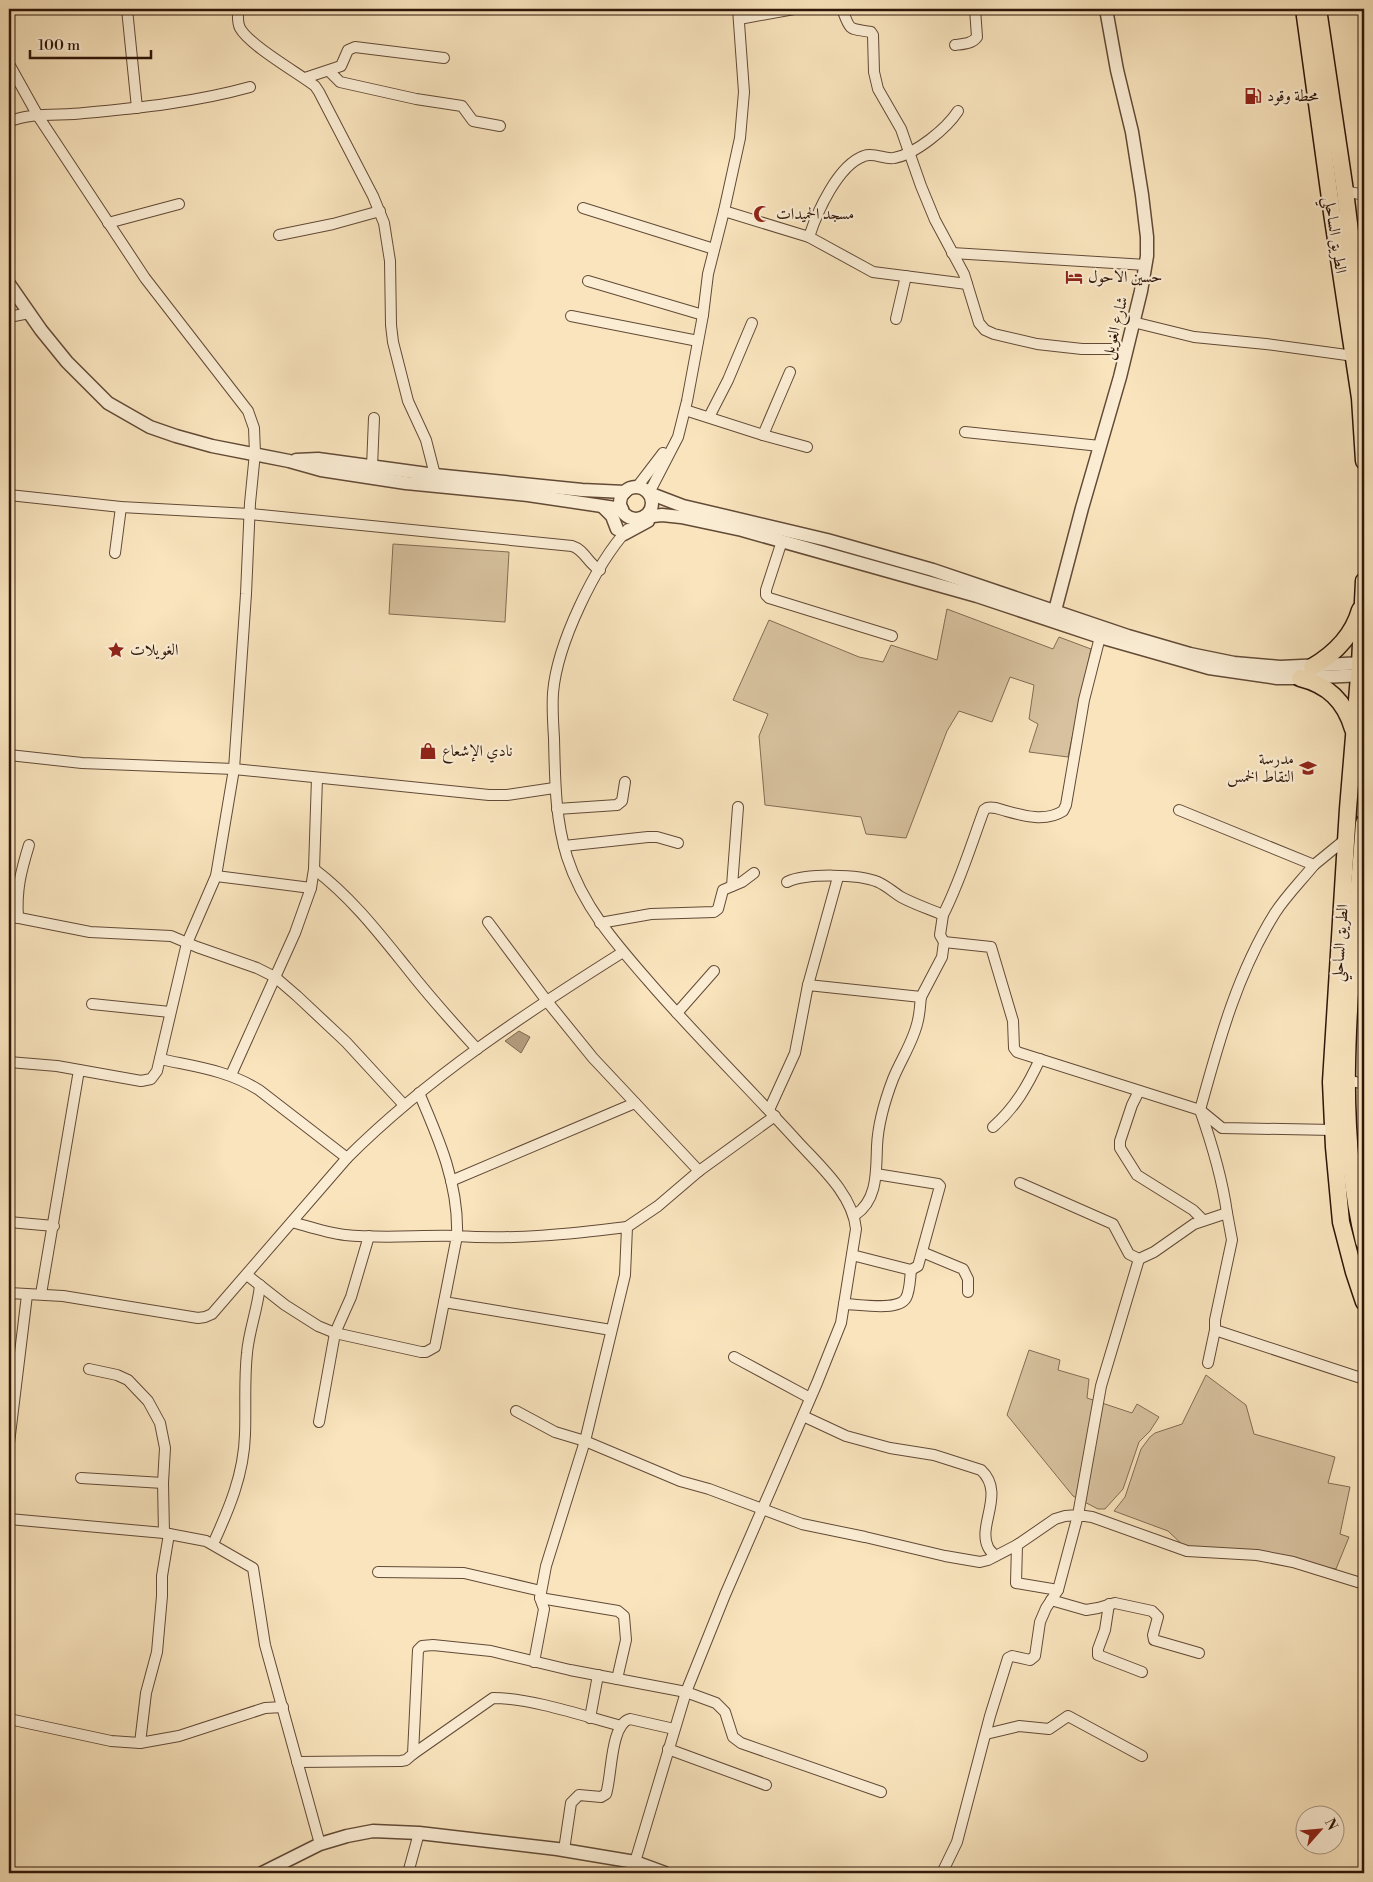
<svg xmlns="http://www.w3.org/2000/svg" width="1373" height="1882" viewBox="0 0 1373 1882" font-family="'Libre Bodoni',Amiri,serif">
	<rect width="100%" height="100%" fill="#f9e4bd"/>
	<filter id="stains"><feTurbulence type="fractalNoise" baseFrequency=".004" numOctaves="4"/><feColorMatrix values="0 0 0 0 .2 0 0 0 0 .09 0 0 0 0 .02 0 0 0 .5 -.17"/></filter>
	<radialGradient id="worn" r=".72"><stop offset=".6" stop-color="#630" stop-opacity="0"/><stop offset="1" stop-color="#630" stop-opacity=".3"/></radialGradient>
	<g fill="#d7c19e" stroke="#836c54">
		<path d="M393,544L509,552L505,622L389,614Z"/>
		<path d="M947,609L1053,649L1059,637L1091,649L1068,757L1029,752L1038,724L1029,719L1034,685L1010,677L992,722L959,711L947,731L906,838L866,834L861,817L765,805L759,736L768,714L733,700L769,620L859,657L883,662L891,645L937,660Z"/>
		<path d="M1029,1350L1060,1360L1058,1370L1089,1379L1087,1398L1132,1413L1137,1404L1159,1417L1150,1431L1139,1442L1123,1489L1105,1509H1098L1073,1496L1007,1415Z"/>
		<path d="M1206,1375L1246,1405L1254,1434L1335,1457L1328,1483L1350,1487L1340,1534L1349,1537L1336,1569L1250,1554L1187,1549L1168,1531L1114,1511L1125,1497L1141,1449L1150,1437L1155,1433L1182,1424Z"/>
	</g>
	<path fill="#b49e80" stroke="#7f6850" d="M519,1031L530,1037L521,1053L505,1041Z"/>
	<g fill="none" stroke-linecap="round" stroke-linejoin="round">
		<g stroke="#624a36" stroke-width="12">
			<g id="minor">
				<path d="M127,9L137,108"/>
				<path d="M238,9C238,15 237,22 240,28C249,45 298,73 315,86L319,92L373,196L384,223L390,261L391,325L393,342L408,401L426,440L435,475"/>
				<path d="M842,9C851,32 848,28 871,32L873,35L874,72L878,89L901,129L921,186L935,220L964,274L979,323L985,330L994,334L1037,344L1082,349H1127"/>
				<path d="M739,19L794,9"/>
				<path d="M955,45C963,44 972,44 977,37L975,9"/>
				<path d="M9,64L38,116L145,278L248,411L254,428L255,453L250,503L246,594L234,769L216,876L187,943L157,1071L151,1079L141,1081L57,1066L9,1062"/>
				<path d="M329,71L340,82L416,99L462,106L473,121L500,126"/>
				<path d="M305,78L341,66L348,50L355,47L444,58"/>
				<path d="M9,122C29,112 62,116 84,113C140,108 196,102 250,87"/>
				<path d="M1345,191L1364,195"/>
				<path d="M583,208L714,249"/>
				<path d="M724,211L809,237L873,272L967,284"/>
				<path d="M108,223L179,204"/>
				<path d="M279,235L333,224L380,211"/>
				<path d="M809,237C817,212 838,165 864,156C874,152 885,160 894,158C916,154 947,128 958,111"/>
				<path d="M952,253L1146,265"/>
				<path d="M588,281L703,315"/>
				<path d="M571,316L698,341"/>
				<path d="M9,317L29,313"/>
				<path d="M896,319L906,276"/>
				<path d="M1133,322L1194,337L1266,344L1354,356"/>
				<path d="M685,410L763,435L807,447"/>
				<path d="M709,417L728,380L752,323"/>
				<path d="M965,432L1100,446"/>
				<path d="M763,435L790,372"/>
				<path d="M372,467L374,418"/>
				<path d="M637,487L663,453"/>
				<path d="M649,493L678,437L687,401L703,315L708,274L724,211L740,138L744,92L738,9"/>
				<path d="M9,495L121,507L250,514L572,546C585,550 588,564 600,570"/>
				<path d="M628,529C595,565 557,644 553,693C552,708 553,723 554,738C555,779 555,818 567,857C583,907 617,945 651,984C698,1038 749,1088 798,1142C820,1166 853,1195 856,1229L841,1323L817,1383L725,1595L686,1692L635,1862"/>
				<path d="M782,541L766,590V595L769,598L892,636"/>
				<path d="M115,553L121,507"/>
				<path d="M9,755L82,763L234,769L489,795H507L554,788"/>
				<path d="M557,809L617,805L622,801L625,782"/>
				<path d="M1179,810L1314,865L1347,838"/>
				<path d="M564,846L648,837H657L678,843"/>
				<path d="M314,869C351,897 378,932 407,968C429,996 453,1023 477,1049"/>
				<path d="M216,876L311,888"/>
				<path d="M787,882C806,873 859,874 878,882C887,886 893,892 901,897C914,904 929,909 943,915L940,935L944,942L942,957L921,997"/>
				<path d="M732,886L738,807"/>
				<path d="M943,915C960,882 971,845 984,810L987,808C993,806 999,809 1006,811C1024,816 1046,822 1063,811L1066,805L1084,700L1100,637"/>
				<path d="M9,916L90,932L171,936L197,947L257,968L275,977L297,996L346,1042L404,1105"/>
				<path d="M18,918C16,890 21,871 29,845"/>
				<path d="M488,922L546,1000L593,1058L699,1171"/>
				<path d="M600,923L651,914L714,912L718,909L723,890L742,882L754,873"/>
				<path d="M944,942L991,947L1013,1021L1014,1048L1017,1052L1200,1110C1219,1041 1237,974 1275,913C1286,896 1301,881 1314,865"/>
				<path d="M808,985L838,877"/>
				<path d="M92,1004L170,1012"/>
				<path d="M677,1013L714,971"/>
				<path d="M160,1059C196,1067 227,1070 259,1090L347,1158"/>
				<path d="M231,1075L295,933L311,888L314,869L317,778"/>
				<path d="M1347,1080L1364,1084"/>
				<path d="M1139,1091L1132,1105L1120,1141V1148L1137,1175L1193,1210L1203,1220"/>
				<path d="M419,1093C439,1139 459,1185 457,1236C514,1240 570,1234 627,1227L625,1275L585,1441L546,1566L540,1598L544,1609L534,1662"/>
				<path d="M769,1110L795,1053L808,985L921,997C920,1004 920,1012 918,1020C914,1041 901,1059 893,1079C885,1100 878,1124 877,1146C876,1171 878,1200 855,1215"/>
				<path d="M993,1127C1015,1108 1028,1085 1040,1059"/>
				<path d="M451,1181L635,1103"/>
				<path d="M1020,1183L1113,1224L1129,1254L1139,1259L1154,1252L1194,1224L1227,1213L1232,1240L1215,1320V1330"/>
				<path d="M1227,1213C1222,1177 1212,1144 1200,1110L1222,1128L1333,1130"/>
				<path d="M9,1222L54,1226"/>
				<path d="M292,1222C310,1227 327,1233 345,1235C382,1239 420,1235 457,1236L444,1302L611,1330"/>
				<path d="M627,1227L658,1206L699,1171L775,1116"/>
				<path d="M922,1252L963,1269L968,1279V1292"/>
				<path d="M852,1255L911,1270L918,1266L940,1186L938,1184L876,1174"/>
				<path d="M247,1275L285,1305L318,1326L335,1333L421,1352H426L435,1347L444,1302"/>
				<path d="M9,1293L63,1296L198,1318L205,1317L212,1314L347,1158C428,1077 526,1013 623,952"/>
				<path d="M41,1294L79,1070"/>
				<path d="M844,1304C858,1304 898,1312 906,1298C910,1291 910,1278 911,1270"/>
				<path d="M734,1357L810,1398"/>
				<path d="M1208,1363L1215,1330L1364,1379"/>
				<path d="M89,1369L117,1375L128,1380L148,1401L160,1423L165,1448L163,1483L164,1533"/>
				<path d="M516,1411L555,1432L585,1441L680,1481L709,1489L802,1524L865,1537L945,1556L980,1562L988,1560L1017,1545L1055,1519L1065,1516L1078,1515L1101,1386L1139,1259"/>
				<path d="M803,1416L846,1436L890,1448L934,1455L981,1470C1006,1493 977,1525 988,1547C989,1550 993,1553 995,1556"/>
				<path d="M319,1422L335,1333L351,1297L369,1236"/>
				<path d="M9,1443L27,1295"/>
				<path d="M81,1478L163,1483"/>
				<path d="M9,1519L164,1533L206,1541L253,1568L265,1645L320,1844"/>
				<path d="M213,1544C229,1509 244,1474 245,1434C246,1407 244,1380 247,1353C249,1330 258,1308 260,1285"/>
				<path d="M1017,1545L1016,1583L1058,1590"/>
				<path d="M378,1572L464,1573L541,1591"/>
				<path d="M540,1598L618,1611L624,1616L626,1640L617,1679"/>
				<path d="M1051,1600L1086,1610L1098,1608L1115,1603L1152,1611L1158,1617L1153,1635L1154,1640L1199,1653"/>
				<path d="M1109,1604L1105,1630L1098,1649V1655L1142,1672"/>
				<path d="M590,1718L598,1675"/>
				<path d="M9,1719L111,1741L140,1743L179,1736L265,1708L283,1707"/>
				<path d="M986,1734L1019,1726L1049,1729L1068,1716L1142,1756"/>
				<path d="M140,1743L146,1693L157,1652L162,1596V1576L169,1534"/>
				<path d="M668,1749L766,1785"/>
				<path d="M413,1754L493,1698C531,1698 584,1716 621,1726"/>
				<path d="M297,1762L401,1761L406,1760L413,1754L418,1650L422,1646L433,1645L491,1651L570,1670L686,1692L716,1703L725,1712L733,1737L741,1743L881,1792"/>
				<path d="M564,1850L571,1803L579,1795L601,1797L606,1794C612,1777 610,1724 630,1719L674,1729"/>
				<path d="M408,1873L419,1833"/>
				<path d="M942,1873L957,1842L990,1716L1008,1658L1012,1656L1030,1660L1035,1656L1040,1622L1046,1608L1058,1590L1078,1515L1092,1517L1187,1551L1257,1555L1293,1562L1364,1584"/>
			</g>
		</g>
		<g stroke="#624a36" stroke-width="15">
			<g id="tertiary">
				<path d="M9,284L41,330L67,362L108,403L150,427L176,436L212,446L289,461L321,470L406,483L528,495L622,509"/>
				<path d="M296,460L318,459L435,475L582,490L625,492"/>
				<circle cx="636" cy="503" r="16"/>
				<path d="M649,493L683,506L827,540L933,570L1128,636L1190,654L1234,663L1280,667L1364,663"/>
				<path d="M603,507L612,516L617,529"/>
				<path d="M644,517L662,515L681,517L742,530L977,596L1100,637L1209,668L1277,678H1300L1364,675"/>
				<path d="M624,534L648,521"/>
				<path d="M1053,618L1082,508L1120,377L1141,291L1147,256V237L1142,195L1132,132L1117,70L1106,9"/>
				<path d="M262,1873L320,1844L347,1836L373,1831L419,1833L557,1849L635,1862L665,1873"/>
			</g>
		</g>
		<g stroke="#2f1609" stroke-width="19">
			<g id="trunk">
				<path d="M1304,9L1332,213L1360,398L1364,461"/>
				<path d="M1318,9L1345,191L1364,346"/>
				<path d="M1364,581L1360,664L1348,809L1331,1082L1334,1147L1341,1222L1354,1272L1364,1302"/>
				<path d="M1312,667C1334,654 1353,635 1360,610"/>
				<path d="M1300,678C1328,685 1345,701 1353,729"/>
				<path d="M1364,823C1354,960 1331,1108 1364,1242"/>
			</g>
		</g>
		<use href="#minor" stroke="#fbedd4" stroke-width="10"/>
		<use href="#tertiary" stroke="#fbedd4" stroke-width="12"/>
		<use href="#trunk" stroke="#f9e4bd" stroke-width="16"/>
	</g>
	<defs>
		<g id="fuel-bare" transform="scale(1.35)"><path d="M-5.5-6h7V0h2V4h1.3V-2.5L3-4.5l.8-.8L6-3V5H2.5V1h-1V6h-7ZM-4.2-4.7v3.2H.2V-4.7Z" fill="#8f2418" stroke="#fbedd4" stroke-width="2.5" paint-order="stroke"/></g>
		<g id="mosque-bare" transform="scale(1.35)"><path d="M3.5-4.9A6 6 0 1 0 3.5 4.9A5 5 0 1 1 3.5-4.9Z" fill="#8f2418" stroke="#fbedd4" stroke-width="2.5" paint-order="stroke"/></g>
		<g id="hotel-bare" transform="scale(1.35)"><path d="M-6-4.5h1.5V1H6V5H4.5V3h-9V5H-6ZM-4 0a1.8 1.8 0 1 1 3.6 0ZM.5 0V-2.5h3Q6-2.5 6 0Z" fill="#8f2418" stroke="#fbedd4" stroke-width="2.5" paint-order="stroke"/></g>
		<g id="sight-bare" transform="scale(1.35)"><path d="M0-6L1.8-2.2L6-1.7L2.9 1.2L3.7 5.4L0 3.3L-3.7 5.4L-2.9 1.2L-6-1.7L-1.8-2.2Z" fill="#8f2418" stroke="#fbedd4" stroke-width="2.5" paint-order="stroke"/></g>
		<g id="shop-bare" transform="scale(1.35)"><path d="M-5-2.5h2.3a2.7 3.5 0 0 1 5.4 0H5L5.5 6h-11ZM-1.5-2.5h3a1.5 2.3 0 0 0-3 0Z" fill="#8f2418" stroke="#fbedd4" stroke-width="2.5" paint-order="stroke"/></g>
		<g id="school-bare" transform="scale(1.35)"><path d="M0-5L7-2L0 1L-7-2ZM-4 1L0 2.5L4 1V4Q0 6-4 4Z" fill="#8f2418" stroke="#fbedd4" stroke-width="2.5" paint-order="stroke"/></g>
	</defs>
	<g fill-rule="evenodd">
		<use href="#fuel-bare" x="1253" y="96"/>
		<use href="#mosque-bare" x="762" y="214"/>
		<use href="#hotel-bare" x="1074" y="277"/>
		<use href="#sight-bare" x="116" y="650"/>
		<use href="#shop-bare" x="428" y="751"/>
		<use href="#school-bare" x="1308" y="768"/>
	</g>
	<g text-anchor="middle" dominant-baseline="central" stroke-width="4.5" stroke-linejoin="round" paint-order="stroke">
		<g font-size="16" fill="#2f1609" stroke="#fbedd4" text-anchor="start">
			<text x="1267" y="96">محطة وقود</text>
			<text x="776" y="214">مسجد الحميدات</text>
			<text x="1088" y="277">حسين الاحول</text>
			<text x="130" y="650">الغويلات</text>
			<text x="442" y="751">نادي الإشعاع</text>
			<text x="1294" y="759" text-anchor="end">مدرسة<tspan x="1294" dy="18">النقاط الخمس</tspan></text>
		</g>
		<g font-size="16" fill="#2f1609" stroke="#fbedd4">
			<text transform="translate(1335 235) rotate(81)">الطريق الساحلي</text>
			<text transform="translate(1115 328) rotate(-76)">شارع الغويل</text>
			<text transform="translate(1340 943) rotate(-86)">الطريق الساحلي</text>
		</g>
	</g>
	<rect width="1373" height="1882" fill="none" stroke="#f9e4bd" stroke-width="30"/>
	<rect x="10" y="10" width="1353" height="1862" fill="none" stroke="#2f1609" stroke-width="2.5"/>
	<rect x="15" y="15" width="1343" height="1852" fill="none" stroke="#2f1609"/>
	<g transform="translate(1320 1830) rotate(63)"><circle r="24" fill="#fbedd4" stroke="#a99783"/>
	<path d="M0-4L9 19L0 12L-9 19Z" fill="#8f2418"/>
	<text y="-8" font-size="14" font-weight="bold" text-anchor="middle" fill="#2f1609">N</text>
	</g>
	<path d="M30 50v8h121v-8" fill="none" stroke="#2f1609" stroke-width="2.5"/>
	<text x="38" y="50" font-size="15" fill="#2f1609" stroke="#fbedd4" stroke-width="4" paint-order="stroke">100 m</text>
	<rect width="100%" height="100%" filter="url(#stains)"/>
	<rect width="100%" height="100%" fill="url(#worn)"/>
</svg>
